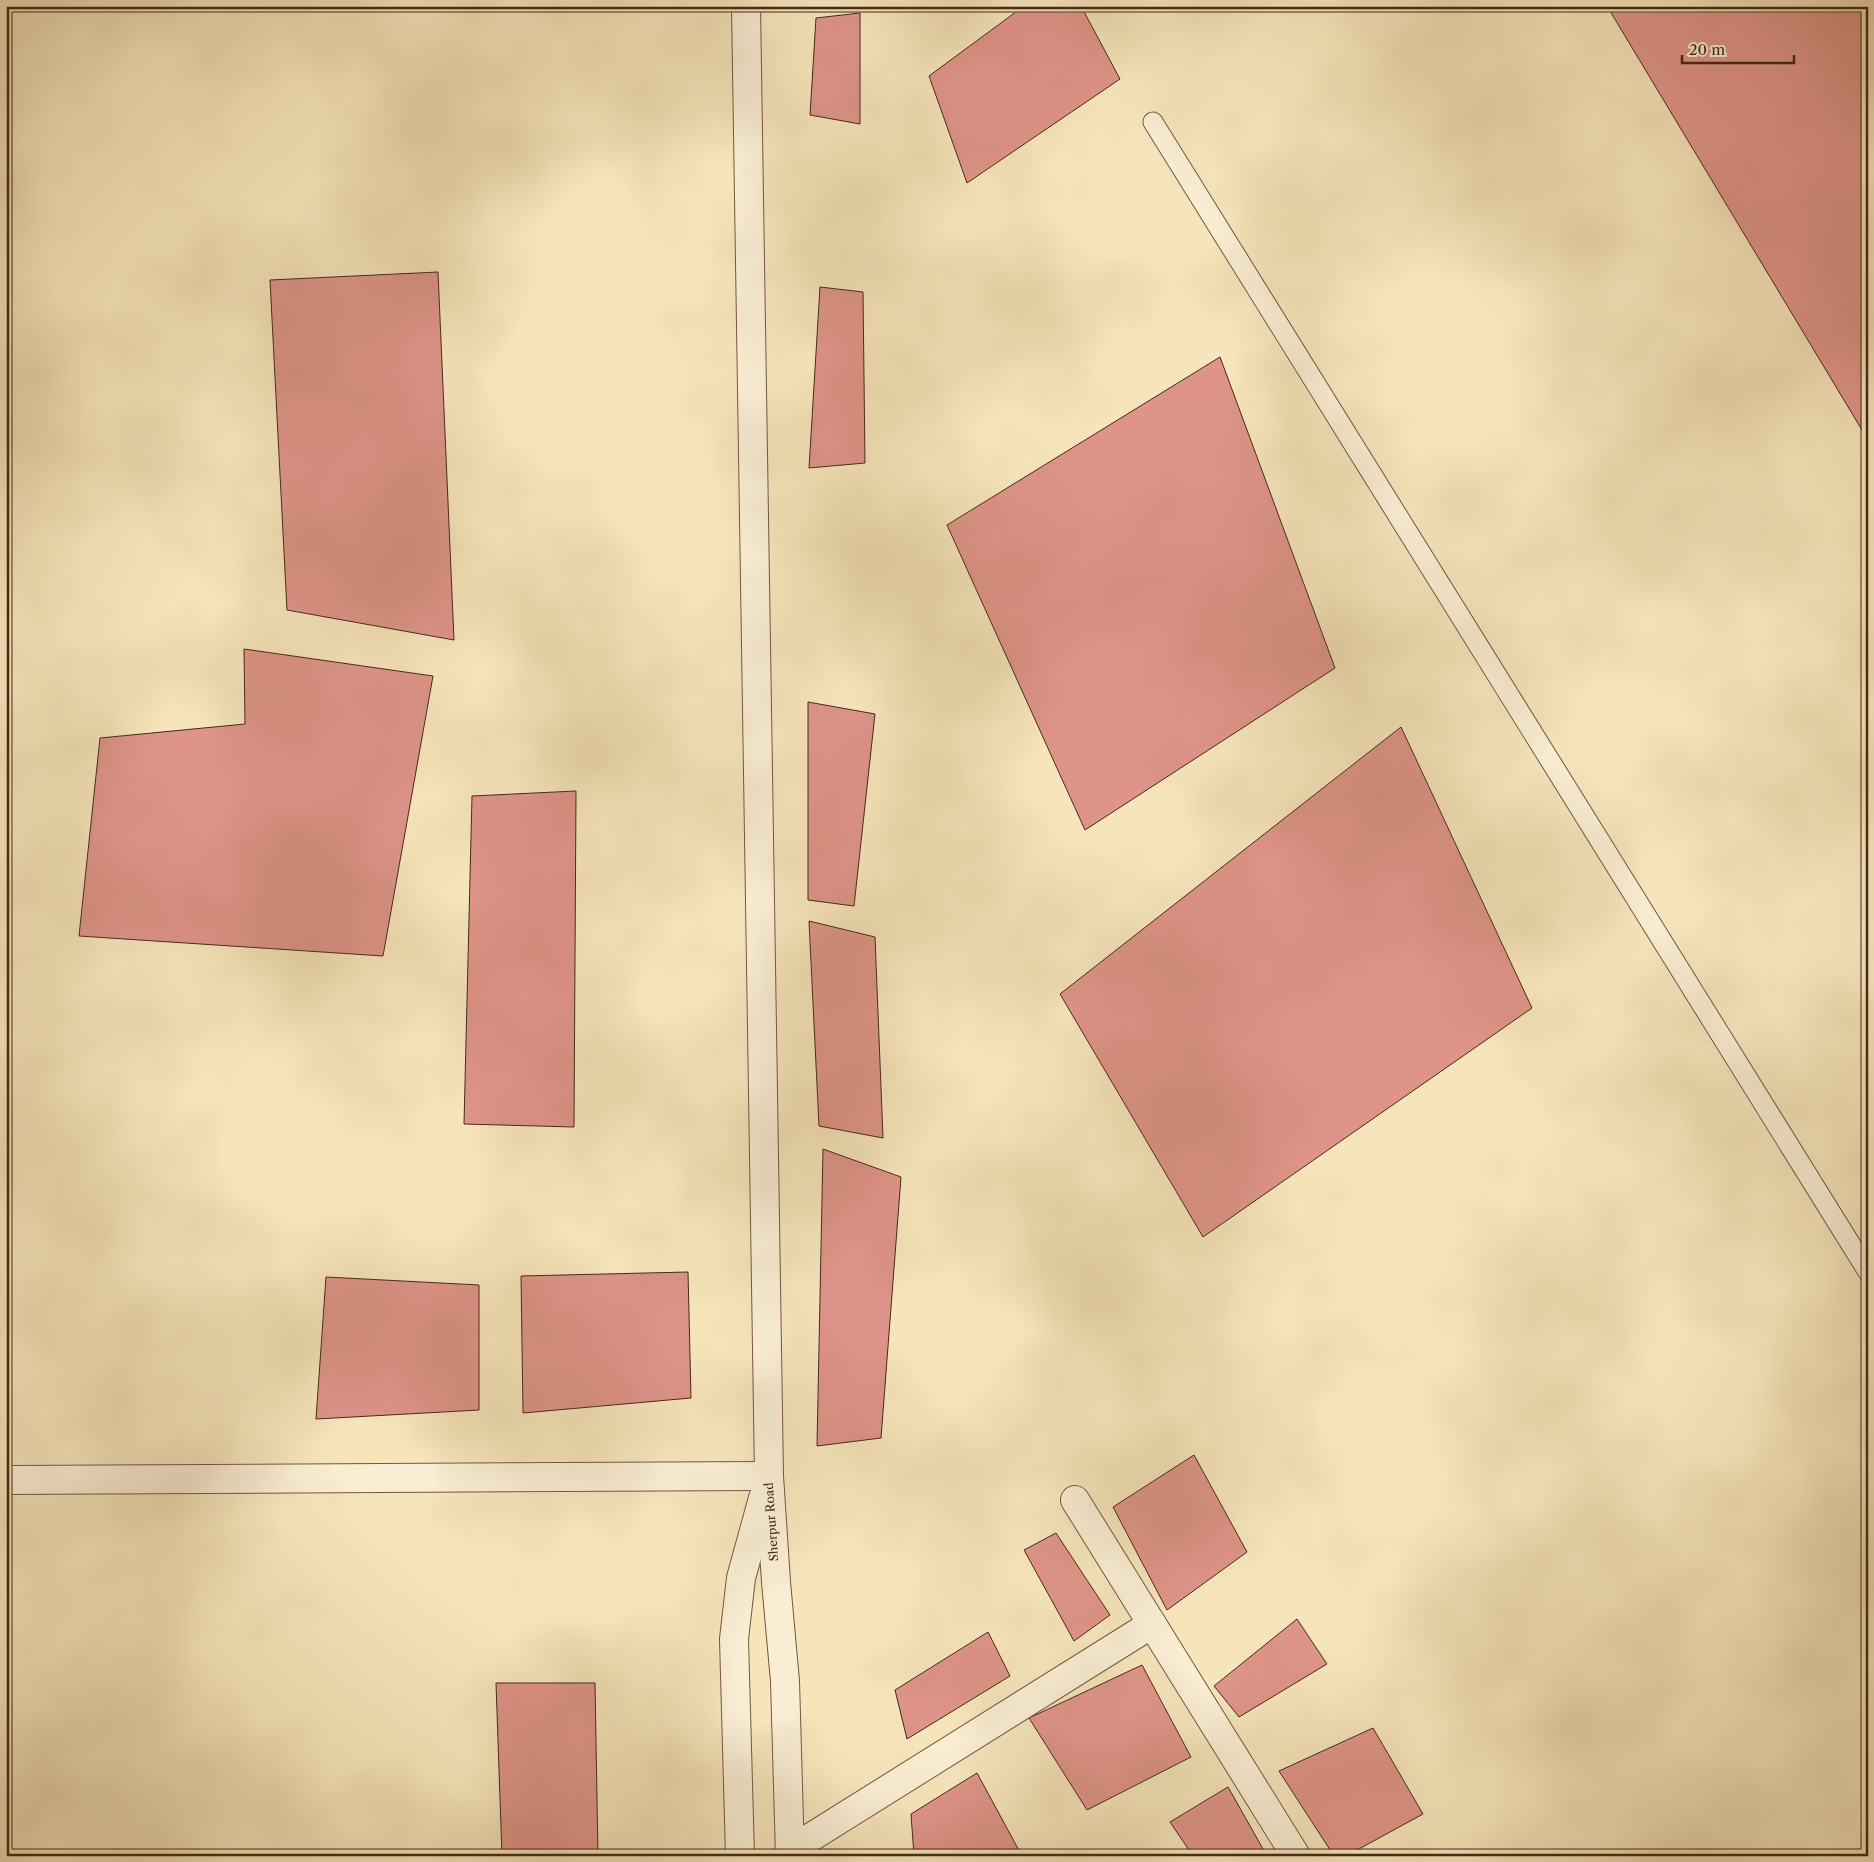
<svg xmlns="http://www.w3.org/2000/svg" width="1874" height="1862" viewBox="0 0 1874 1862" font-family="'Libre Caslon Text',serif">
	<rect width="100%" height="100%" fill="#f6e4bb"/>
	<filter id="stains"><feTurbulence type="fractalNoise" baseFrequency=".004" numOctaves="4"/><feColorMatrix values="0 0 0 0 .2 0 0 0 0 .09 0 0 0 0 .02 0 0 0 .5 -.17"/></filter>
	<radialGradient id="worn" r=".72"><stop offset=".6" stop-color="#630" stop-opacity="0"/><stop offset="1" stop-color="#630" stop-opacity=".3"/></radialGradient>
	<g fill="#de9489" stroke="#462917">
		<path d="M1024,6H1081L1120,79L967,183L929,76Z"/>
		<path d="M1607,6H1868V440Z"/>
		<path d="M860,13V124L810,115L816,18Z"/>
		<path d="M438,272L454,640L287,610L270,280Z"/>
		<path d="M820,287L863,292L865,463L809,468Z"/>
		<path d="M1220,357L1335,668L1085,830L947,525Z"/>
		<path d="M244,649L433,676L383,956L79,936L100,738L245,724Z"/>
		<path d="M808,702L875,714L854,906L808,900Z"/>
		<path d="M1401,727L1532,1008L1203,1237L1060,994Z"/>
		<path d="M576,791L574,1127L464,1124L472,796Z"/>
		<path d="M809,921L875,937L883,1138L819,1126Z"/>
		<path d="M823,1149L901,1177L881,1438L817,1446Z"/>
		<path d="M688,1272L691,1398L523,1413L521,1276Z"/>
		<path d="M326,1277L479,1285V1410L316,1419Z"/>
		<path d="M1194,1455L1247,1552L1167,1610L1113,1507Z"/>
		<path d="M1056,1533L1110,1615L1074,1641L1024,1550Z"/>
		<path d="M1297,1619L1327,1664L1239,1717L1214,1686Z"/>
		<path d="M988,1632L1010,1676L907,1739L895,1690Z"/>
		<path d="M1142,1665L1191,1757L1087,1810L1029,1718Z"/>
		<path d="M496,1683H595L598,1856H502Z"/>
		<path d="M1373,1728L1423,1814L1346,1856H1334L1279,1771Z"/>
		<path d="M977,1773L1022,1856H914L911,1814Z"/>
		<path d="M1228,1787L1267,1856H1193L1170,1822Z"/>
	</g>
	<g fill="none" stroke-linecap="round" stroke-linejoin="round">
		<g stroke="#725840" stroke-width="21">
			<path id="service" d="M1153,122L1868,1272"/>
		</g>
		<g stroke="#725840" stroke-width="30">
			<g id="minor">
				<path d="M6,1480L769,1476"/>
				<path d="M1075,1500L1296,1856"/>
				<path d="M789,1851L1152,1624"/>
			</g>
		</g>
		<g stroke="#725840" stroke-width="30">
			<g id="tertiary">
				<path d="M746,6L769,1476L776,1582L785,1681L790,1856"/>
				<path d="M740,1856L734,1639L741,1578L763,1498"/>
			</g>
		</g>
		<use href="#service" stroke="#f9edd3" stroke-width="19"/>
		<use href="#minor" stroke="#f9edd3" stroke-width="28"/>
		<use href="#tertiary" stroke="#f9edd3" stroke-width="28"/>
	</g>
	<g text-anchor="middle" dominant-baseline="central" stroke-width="4.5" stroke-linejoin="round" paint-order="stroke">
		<g font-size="12" fill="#462917" stroke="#f9edd3">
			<text transform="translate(771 1522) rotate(-94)">Sherpur Road</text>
		</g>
	</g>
	<rect width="1874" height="1862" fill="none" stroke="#f6e4bb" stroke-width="25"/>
	<rect x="8" y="8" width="1859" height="1847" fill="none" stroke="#462917" stroke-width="2.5"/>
	<rect x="12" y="12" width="1849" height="1837" fill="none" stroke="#462917"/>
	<path d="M1682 55v8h112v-8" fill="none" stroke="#462917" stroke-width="2.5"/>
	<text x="1689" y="55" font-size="15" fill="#462917" stroke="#f9edd3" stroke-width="4" paint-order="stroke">20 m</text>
	<rect width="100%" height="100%" filter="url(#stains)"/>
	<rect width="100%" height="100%" fill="url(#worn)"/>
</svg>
